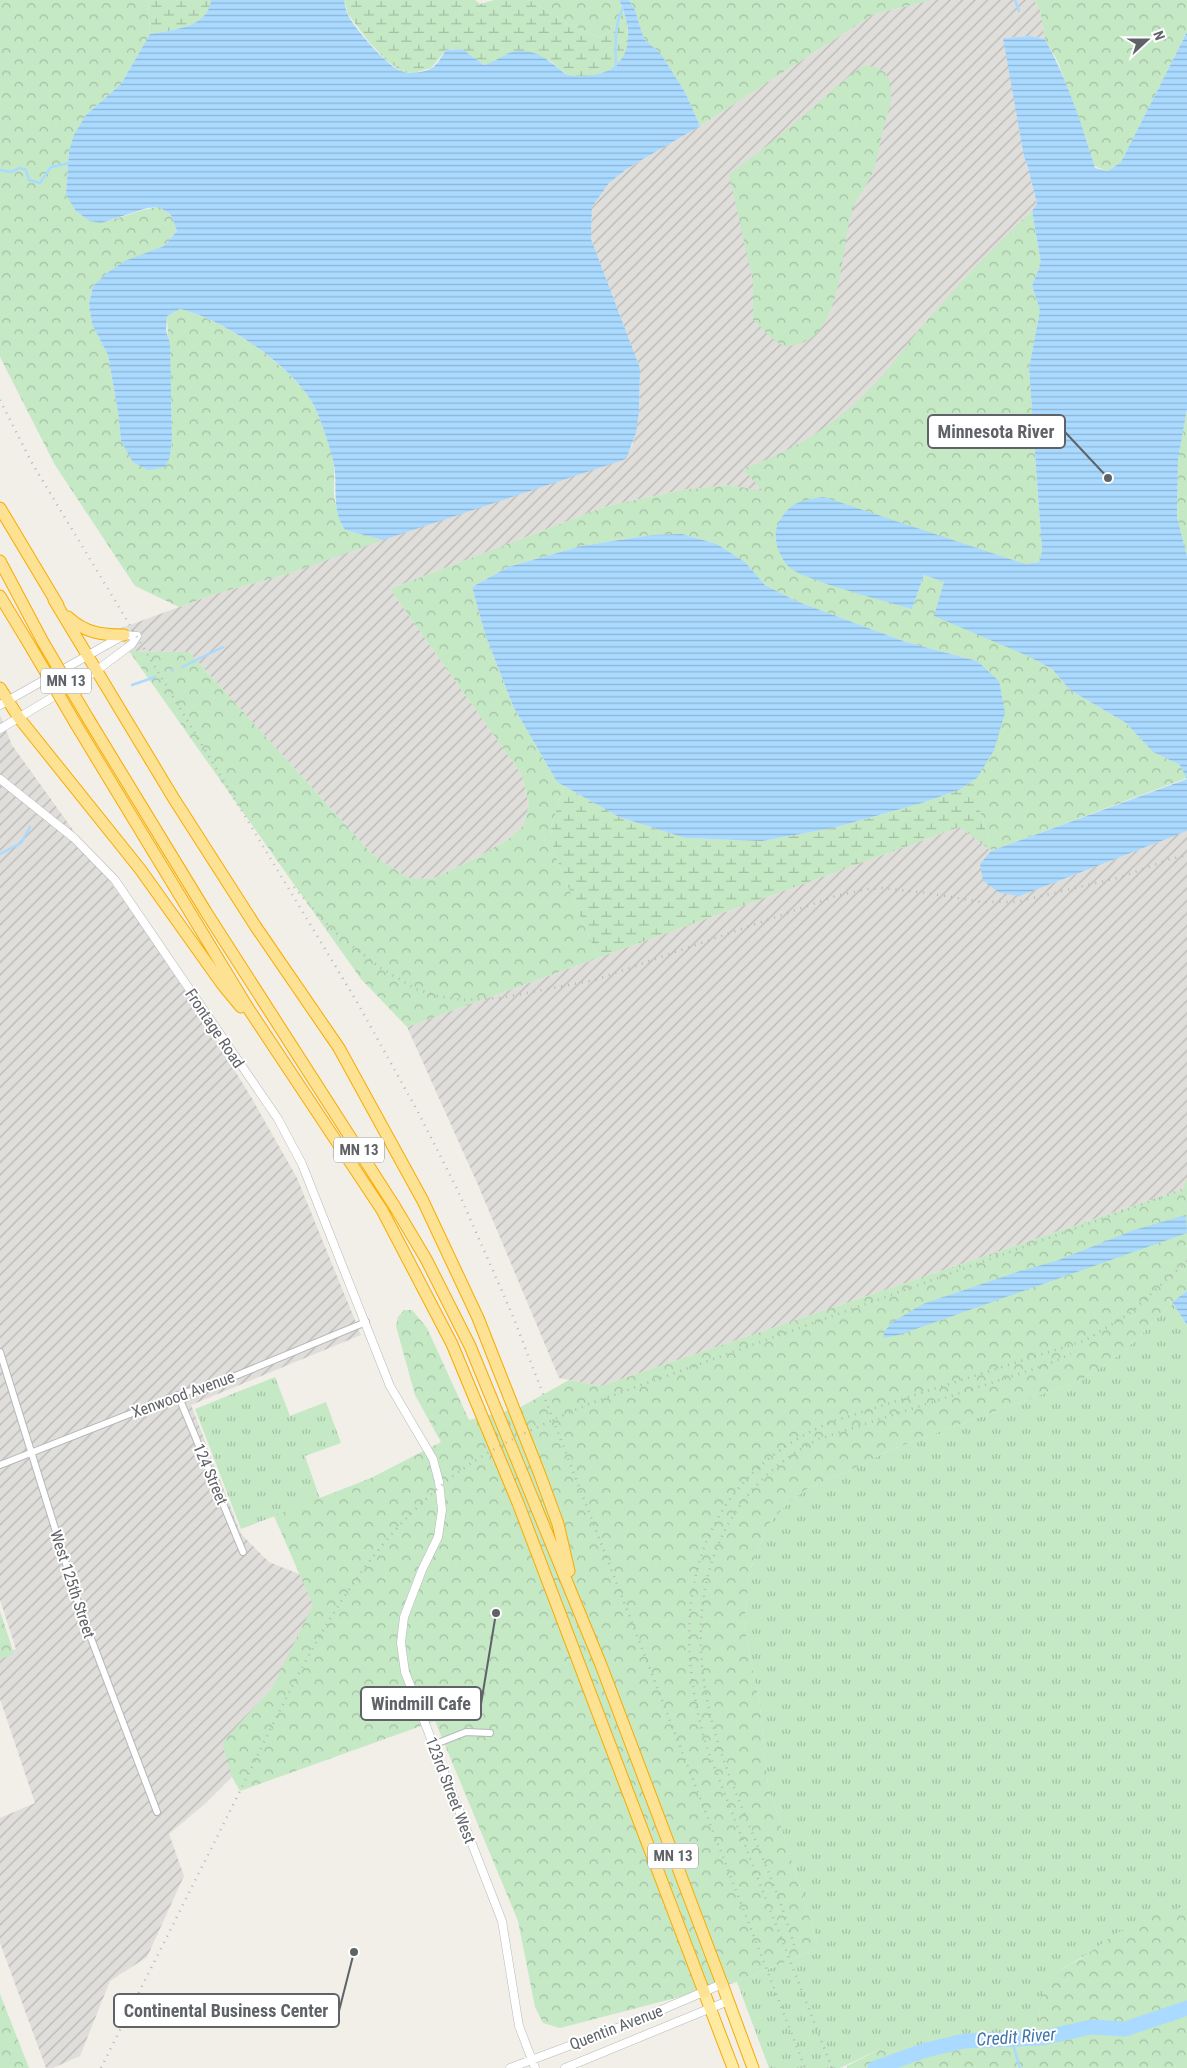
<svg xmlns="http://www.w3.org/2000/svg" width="1187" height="2068" viewBox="0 0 1187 2068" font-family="'Roboto Condensed',sans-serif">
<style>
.industrial{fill:url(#industrial-furrows)}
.grass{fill:url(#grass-tufts)}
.forest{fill:url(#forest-crowns)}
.wetland{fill:url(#wetland-marsh)}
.water{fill:url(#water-rules)}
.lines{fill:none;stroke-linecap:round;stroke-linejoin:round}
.stream{stroke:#aadaff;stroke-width:2.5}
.river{stroke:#aadaff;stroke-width:15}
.minor-casing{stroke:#b5b8bc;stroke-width:8}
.tertiary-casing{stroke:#b5b8bc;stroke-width:9}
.trunk-casing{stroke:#f9ab00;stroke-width:13}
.motorway-casing{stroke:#f9ab00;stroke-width:13}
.minor{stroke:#fff;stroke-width:6}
.tertiary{stroke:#fff;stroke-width:8}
.trunk{stroke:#feeaa1;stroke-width:11}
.motorway{stroke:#fde293;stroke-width:11}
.rail{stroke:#b6b7b8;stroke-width:2.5;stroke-dasharray:1 6;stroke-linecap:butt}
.motorway-bridge-casing{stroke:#f9ab00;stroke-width:13;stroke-linecap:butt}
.motorway-bridge{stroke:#fde293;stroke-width:11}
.labels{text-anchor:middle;stroke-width:4;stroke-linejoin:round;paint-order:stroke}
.shield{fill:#fff;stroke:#8f9295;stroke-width:1}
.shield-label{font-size:15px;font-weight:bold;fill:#5f6368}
.street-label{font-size:16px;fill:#5f6368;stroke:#fff}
.water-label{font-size:18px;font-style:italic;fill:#4174aa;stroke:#fff}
.leader{fill:none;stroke:#5f6368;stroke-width:2}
.callout-dot{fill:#5f6368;stroke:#fff;stroke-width:2}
.callout{fill:#fff;stroke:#5f6368;stroke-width:2}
.callout-label{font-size:18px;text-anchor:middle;font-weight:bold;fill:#5f6368}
</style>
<defs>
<pattern id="industrial-furrows" width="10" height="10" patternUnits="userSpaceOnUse" patternTransform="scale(1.25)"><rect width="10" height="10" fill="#e0deda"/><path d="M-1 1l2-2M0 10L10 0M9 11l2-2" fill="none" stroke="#b9b8b5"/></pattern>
<pattern id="grass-tufts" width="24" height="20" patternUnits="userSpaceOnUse" patternTransform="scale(1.25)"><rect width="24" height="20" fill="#c5e8c5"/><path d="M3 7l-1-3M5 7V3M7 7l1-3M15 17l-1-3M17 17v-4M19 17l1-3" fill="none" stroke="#a3c0a4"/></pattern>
<pattern id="forest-crowns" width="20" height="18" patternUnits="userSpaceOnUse" patternTransform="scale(1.25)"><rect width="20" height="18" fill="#c5e8c5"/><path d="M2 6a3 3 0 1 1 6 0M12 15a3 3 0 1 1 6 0" fill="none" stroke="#a3c0a4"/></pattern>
<pattern id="wetland-marsh" width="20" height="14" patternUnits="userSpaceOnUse" patternTransform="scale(1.25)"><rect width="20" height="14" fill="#c5e8c5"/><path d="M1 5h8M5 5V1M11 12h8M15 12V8" fill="none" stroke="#a3c0a4"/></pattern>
<pattern id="water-rules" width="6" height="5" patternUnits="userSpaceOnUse" patternTransform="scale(1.25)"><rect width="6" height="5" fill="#aadaff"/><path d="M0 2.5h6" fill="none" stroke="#8eb4d2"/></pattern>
</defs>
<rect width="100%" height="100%" fill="#f1efe8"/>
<path class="industrial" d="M 933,0 L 1034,0 L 1040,10 L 1045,39 L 1031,36 L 1004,38 L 1024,157 L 1027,164 L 1037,205 L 803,500 L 729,485 L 682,490 L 607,506 L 390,589 L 522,775 L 529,805 L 523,826 L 507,840 L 478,857 L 432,879 L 408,878 L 373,855 L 189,652 L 129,651 L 116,630 L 215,594 L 288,574 L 632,447 L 639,412 L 640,368 L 591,239 L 592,207 L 609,183 L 628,168 L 700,126 L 874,14 Z
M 0,715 L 12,745 L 139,922 L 195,1006 L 251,1097 L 297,1178 L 361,1335 L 191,1405 L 241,1534 L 269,1562 L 299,1574 L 315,1600 L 301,1652 L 273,1687 L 222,1743 L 234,1775 L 206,1803 L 169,1834 L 184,1876 L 147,1957 L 110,1981 L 80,2056 L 53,2068 L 46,2068 L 0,1943 L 0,1818 L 35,1803 L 0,1699 L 0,1656 L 16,1649 L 0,1600 Z
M 960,827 L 991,851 L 981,864 L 1020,896 L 1187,831 L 1187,1179 L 1183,1189 L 601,1386 L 559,1378 L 478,1185 L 407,1027 Z"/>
<path class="grass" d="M 1172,1302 L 1187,1325 L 1187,1906 L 1177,1909 L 1163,1909 L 1059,1971 L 1038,2006 L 1041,2025 L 1030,2046 L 1009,2051 L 987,2051 L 930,2041 L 910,2049 L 893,2052 L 880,2049 L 840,2068 L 769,2068 L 737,1982 L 819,1948 L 768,1785 L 760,1706 L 746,1637 L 745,1616 L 750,1571 L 767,1526 L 788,1503 L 808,1488 L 849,1471 L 890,1450 L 1081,1380 L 1119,1355 L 1143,1333 Z
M 275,1377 L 290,1416 L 326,1402 L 341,1443 L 305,1456 L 320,1499 L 241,1529 L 195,1409 Z"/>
<path class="forest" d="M 0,0 L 148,0 L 150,34 L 121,84 L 86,115 L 69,151 L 66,195 L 90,221 C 114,224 136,209 159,207 L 171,215 L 177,231 L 164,246 L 107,273 L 93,286 L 89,304 L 92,324 L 108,355 L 118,412 L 121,441 L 170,457 L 172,437 L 171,390 L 167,316 L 180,309 C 221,318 290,365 312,402 C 320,417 329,443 333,459 C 336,473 332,488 335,501 C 337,511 342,521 345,530 L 383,540 L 288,574 L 215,594 L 179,607 L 135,586 L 55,465 L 0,357 Z
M 529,0 L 619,0 L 626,17 L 600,38 L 570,25 Z
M 629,0 L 933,0 L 874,14 L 700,126 L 685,92 L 661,54 L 644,39 L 635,10 Z
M 1034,0 L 1187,0 L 1187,32 L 1121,162 L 1108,171 L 1094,166 L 1087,141 L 1058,62 L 1045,39 L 1040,10 Z
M 863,66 C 882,66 891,73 891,93 C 892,106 886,118 883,130 C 879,145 878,160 872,174 C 865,188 855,200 851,215 C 841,249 842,326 804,342 C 799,344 791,347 785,346 C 773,342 762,328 753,320 L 753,282 L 729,174 L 777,138 L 849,76 Z
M 1032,211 L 1041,263 L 1032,286 L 1040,310 L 1029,368 L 1042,551 L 1039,562 L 1025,564 L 789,567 L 810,577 L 912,609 L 924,575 L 944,582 L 1028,656 L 1052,669 L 1070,690 L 1126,723 L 1153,752 L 1180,765 L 1187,778 L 991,851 L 982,817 L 973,793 L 974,780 L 977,777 L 977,661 L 906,642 L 796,601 L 765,585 L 745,562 L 717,544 L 682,534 L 651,535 L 581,546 L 508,567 L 472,587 L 485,634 L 513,706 L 557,782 L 564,786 L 551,828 L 554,853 L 598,958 L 407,1027 L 361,979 L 129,651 L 189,652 L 373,855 L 408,878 L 432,879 L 478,857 L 507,840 L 523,826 L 529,805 L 522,775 L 390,589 L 607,506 L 682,490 L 729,485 L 763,491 L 743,469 C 800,448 840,422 881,377 C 898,358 912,337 929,318 C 962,280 996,245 1032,211 Z
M 1187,409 L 1187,556 L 1177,517 L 1178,460 Z
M 1187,1179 L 1187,1291 L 1172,1302 L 1143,1333 L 1119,1355 L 1081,1380 L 890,1450 L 849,1471 L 808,1488 L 788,1503 L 767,1526 L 750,1571 L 745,1616 L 746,1637 L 760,1706 L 768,1785 L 819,1948 L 737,1982 L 560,2028 L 543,2023 L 535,2007 L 518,1921 L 435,1721 L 240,1791 L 232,1777 L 222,1743 L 272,1688 L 313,1605 L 274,1516 L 371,1478 L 441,1442 L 415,1395 L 396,1326 L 398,1317 L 404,1310 L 412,1310 L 427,1328 L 469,1420 L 519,1408 L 569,1380 L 601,1386 L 1183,1189 Z
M 0,1611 L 14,1654 L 0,1659 Z
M 1187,1906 L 1187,2068 L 847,2068 L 847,2066 L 880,2049 L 893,2052 L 910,2049 L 930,2041 L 987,2051 L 1009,2051 L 1030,2046 L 1041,2025 L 1038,2006 L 1045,1985 L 1059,1971 L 1082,1958 L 1115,1934 L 1163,1909 L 1177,1909 Z
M 0,1994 L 29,2068 L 0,2068 Z"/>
<path class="wetland" d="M 148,0 L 211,0 C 208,28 172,30 150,34 Z
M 344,0 L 475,0 L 480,4 L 494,0 L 529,0 L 570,25 L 600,38 L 626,17 C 627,29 631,44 625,55 C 616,73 585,81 567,74 C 560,71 555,63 548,60 C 538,55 518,55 506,54 L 494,63 L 484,65 L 461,49 L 446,50 L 431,68 L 414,73 L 402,72 L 386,60 L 369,42 L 348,14 Z
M 974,780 L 974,793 L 982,817 L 991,851 L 960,827 L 598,958 L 554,853 L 551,828 L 564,786 L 619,817 L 685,838 L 762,841 L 833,828 L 922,803 L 959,790 Z"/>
<path class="water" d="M 211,0 L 344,0 C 345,5 346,11 348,15 C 355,29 387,66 401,71 C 409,75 425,72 432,68 C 438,64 442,56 446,50 L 462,49 L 484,65 C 497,62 506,51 519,51 C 534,50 546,58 557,67 C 560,69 563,73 566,74 C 574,77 585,76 593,75 C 634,69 634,30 619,0 L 629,0 L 635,10 L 644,39 L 661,54 L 685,92 L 700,126 L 628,168 L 609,183 L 592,207 L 591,239 L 640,368 L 639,412 L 636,433 L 626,459 L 383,540 L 345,530 C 330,508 339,484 333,460 C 329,444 320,416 312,402 C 290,364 221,318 180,309 L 167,316 L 166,330 L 170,344 L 172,437 L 170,457 L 165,467 L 148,470 L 133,462 L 121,441 L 118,412 L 108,355 L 92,324 L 89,304 L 93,286 L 107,273 L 125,261 L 164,246 L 177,231 L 171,215 L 159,207 L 147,208 L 101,223 L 90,221 L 76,211 L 66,195 L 69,151 L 74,135 L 86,115 L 121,84 L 150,34 C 172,30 208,28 211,0 Z
M 1187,32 L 1187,409 L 1178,460 L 1177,517 L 1187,556 L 1187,831 L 1020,896 L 1000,893 L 983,881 L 980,864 L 991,851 L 1187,779 L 1180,765 L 1153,752 L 1126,723 L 1070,690 L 1052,669 L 1028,656 L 934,616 L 944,582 L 924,575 L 912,609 C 889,602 802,580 789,567 C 779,557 772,537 778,524 C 789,502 801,500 824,497 L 1025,564 L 1039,562 L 1042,551 L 1029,368 L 1040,310 L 1032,286 L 1041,263 L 1032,211 L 1037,204 L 1027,164 L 1024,157 L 1003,38 L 1031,36 L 1045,39 C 1067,80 1082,124 1095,168 L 1108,171 L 1121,162 Z
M 682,534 L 717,544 L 745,562 L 765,585 L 796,601 L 906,642 L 977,661 L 999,681 L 1005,713 L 994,750 L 977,778 L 959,790 L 922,803 L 833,828 L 762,841 L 685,838 L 619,817 L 557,782 L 513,706 L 485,634 L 472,587 L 508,567 L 581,546 L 651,535 Z
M 1186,1215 L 1187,1233 L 899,1335 L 883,1338 L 885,1331 L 891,1323 L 923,1304 L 1020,1271 L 1056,1261 L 1134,1230 Z
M 1187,1291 L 1187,1325 L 1172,1302 Z"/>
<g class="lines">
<path class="stream" d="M 1015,0 L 1019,11
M 616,70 C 616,49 613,25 624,6
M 0,170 L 11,172 L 20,168 L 26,170 L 29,180 L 40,183 L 51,167 L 70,163
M 182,667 L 223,647
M 172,670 L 173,670
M 132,685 L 155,677
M 0,854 L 21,843 L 30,827
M 1012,2041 L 1020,2068"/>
<path class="river" d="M 875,2068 L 926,2050 L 964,2041 L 1042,2038 L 1091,2027 L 1125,2029 L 1187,2008"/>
<defs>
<path id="minor" d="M 0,1352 L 81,1612 L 157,1812
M 178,1395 L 243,1552
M 0,1465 L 178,1395 L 228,1379 L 366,1322
M 433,1745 L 466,1732 L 490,1733"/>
<path id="tertiary" d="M 0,705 L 124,635 L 137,636 L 132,644 L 96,671 L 0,729
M 0,779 L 74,838 L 115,880 L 278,1119 L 302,1164 L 390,1386 L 433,1459 L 439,1482 L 442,1510 L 438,1537 L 422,1570 L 404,1617 L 401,1643 L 405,1672 L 502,1921 L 519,2026 L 535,2068
M 510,2068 L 633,2022 L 722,1984
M 565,2068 L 728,2001"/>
<path id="trunk" d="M 722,1984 L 753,2068
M 704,1992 L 733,2068"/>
<path id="motorway" d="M 0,508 L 58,605
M 0,561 L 43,642
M 0,596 L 32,649
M 54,600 L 174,799 L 256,927 L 339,1048 L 423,1201 L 478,1318 L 540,1475 L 558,1524 L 569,1571
M 68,617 C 85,633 102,635 124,635
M 0,688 L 19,718 L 140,869 L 222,984 L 241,1007
M 89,720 L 206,912 L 395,1207 L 426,1259 L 470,1346 L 601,1665 L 722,1984
M 77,726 L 248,1008 L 382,1210 L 452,1344 L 518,1503 L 704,1992"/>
</defs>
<use href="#minor" class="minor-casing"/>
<use href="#tertiary" class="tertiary-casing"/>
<use href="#trunk" class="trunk-casing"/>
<use href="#motorway" class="motorway-casing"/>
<use href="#minor" class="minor"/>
<use href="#tertiary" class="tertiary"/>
<use href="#trunk" class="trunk"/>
<use href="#motorway" class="motorway"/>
<path class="rail" d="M 0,400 L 32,463 L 357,1002 L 418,1112 L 458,1191 L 512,1314 L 805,2068
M 294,887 L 331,929 L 379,967 L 416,989 L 437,996 L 462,1000 L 500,998 L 595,980 L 836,896 L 866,889 L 882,888 L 927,893 L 981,902 L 1016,902 L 1121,877 L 1167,860 L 1187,855
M 794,1945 C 773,1870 733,1800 713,1725 C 682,1610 707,1496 819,1439 L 1046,1365 L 1071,1354
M 101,2068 C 147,1976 194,1883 240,1791 C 293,1684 343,1571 435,1491 C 478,1452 533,1429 586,1405 L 1187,1188
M 832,2068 L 708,1751 C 666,1614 689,1483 831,1422 L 1086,1340 L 1129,1314 L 1187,1261"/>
<defs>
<path id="motorway-bridge" d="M 43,642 L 89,720
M 32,649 L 77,726"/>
</defs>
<use href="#motorway-bridge" class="motorway-bridge-casing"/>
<use href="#motorway-bridge" class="motorway-bridge"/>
</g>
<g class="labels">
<g class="shield">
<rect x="41" y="668.5" width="50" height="25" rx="4"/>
<rect x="334" y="1137.5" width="50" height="25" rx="4"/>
<rect x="648" y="1843.5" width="50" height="25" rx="4"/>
</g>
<g class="shield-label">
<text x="66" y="686">MN 13</text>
<text x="359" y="1155">MN 13</text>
<text x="673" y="1861">MN 13</text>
</g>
<g class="street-label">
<text transform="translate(215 1028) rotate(56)" y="6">Frontage Road</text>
<text transform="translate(183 1394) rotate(-20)" y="6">Xenwood Avenue</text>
<text transform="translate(211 1474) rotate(67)" y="6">124 Street</text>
<text transform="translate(73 1584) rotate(72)" y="6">West 125th Street</text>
<text transform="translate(451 1790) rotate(69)" y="6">123rd Street West</text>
<text transform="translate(616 2027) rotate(-21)" y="6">Quentin Avenue</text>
</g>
<g class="water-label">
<text transform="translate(1016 2037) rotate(-4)" y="6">Credit River</text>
</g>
</g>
<path class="leader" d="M1108 478L1065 432M496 1613L481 1704M354 1952L339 2011"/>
<g class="callout-dot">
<circle cx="1108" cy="478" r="5"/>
<circle cx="496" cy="1613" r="5"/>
<circle cx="354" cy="1952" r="5"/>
</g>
<g class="callout">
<rect x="928" y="415" width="137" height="33" rx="5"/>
<rect x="361" y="1687" width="120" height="33" rx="5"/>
<rect x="114" y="1994" width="225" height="33" rx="5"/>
</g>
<g class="callout-label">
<text x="996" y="438">Minnesota River</text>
<text x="421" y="1710">Windmill Cafe</text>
<text x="226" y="2017">Continental Business Center</text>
</g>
<g transform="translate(1147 40) rotate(69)" stroke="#ffffff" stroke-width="4" paint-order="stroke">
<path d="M0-4L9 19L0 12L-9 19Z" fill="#5f6368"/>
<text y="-8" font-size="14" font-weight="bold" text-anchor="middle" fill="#5f6368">N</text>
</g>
</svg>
